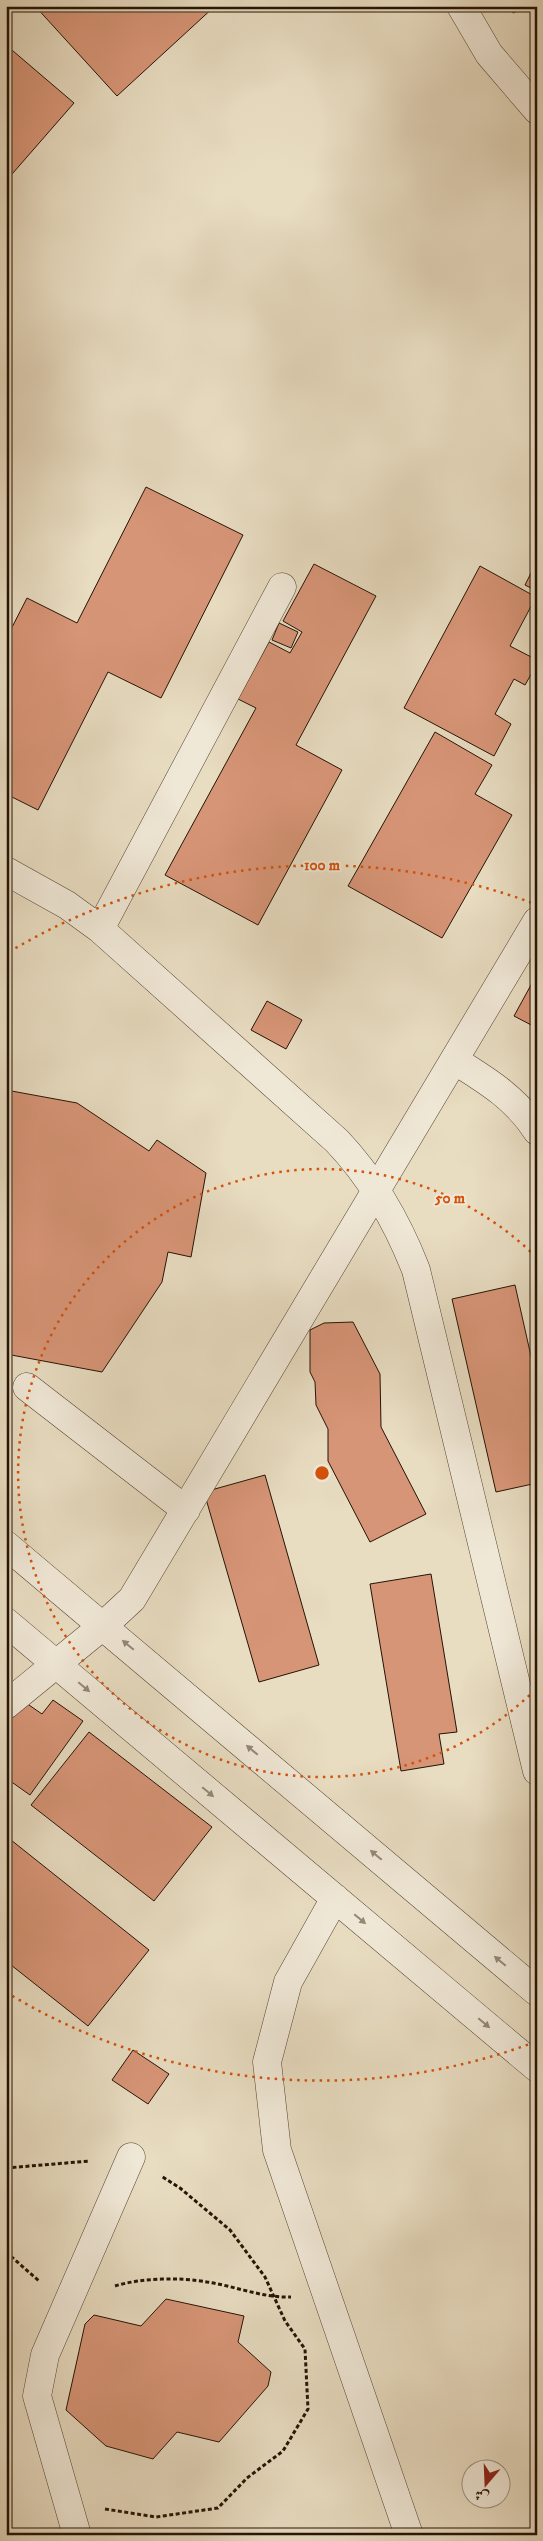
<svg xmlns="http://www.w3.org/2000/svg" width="543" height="2541" viewBox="0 0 543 2541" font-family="'IM FELL DW Pica',Amiri,serif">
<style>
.building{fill:#d79577;stroke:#241305}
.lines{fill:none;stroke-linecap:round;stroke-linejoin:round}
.minor-casing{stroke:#554534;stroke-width:29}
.path{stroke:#241305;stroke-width:3;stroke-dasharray:4 2.5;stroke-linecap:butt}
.minor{stroke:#f0e8d7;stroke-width:28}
.oneway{fill:#948878}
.ring{fill:none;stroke:#d4520b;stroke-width:2.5;stroke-dasharray:2.5 5}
.centre{fill:#d4520b;stroke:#f0e8d7;stroke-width:2.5}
.ring-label{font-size:15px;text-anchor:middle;font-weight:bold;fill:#d4520b;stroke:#f0e8d7;stroke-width:4;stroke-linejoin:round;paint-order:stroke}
</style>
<rect width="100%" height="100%" fill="#e8dcc1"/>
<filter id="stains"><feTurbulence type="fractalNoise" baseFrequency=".004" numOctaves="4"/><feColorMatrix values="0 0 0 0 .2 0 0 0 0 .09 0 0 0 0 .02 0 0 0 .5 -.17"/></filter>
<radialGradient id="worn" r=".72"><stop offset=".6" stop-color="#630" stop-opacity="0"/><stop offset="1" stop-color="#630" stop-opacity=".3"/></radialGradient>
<path class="building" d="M 35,6 L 215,6 L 117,96 Z
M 511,6 L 530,6 L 513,13 Z
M 6,45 L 74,103 L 6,181 Z
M 146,487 L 243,535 L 161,698 L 108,672 L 38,810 L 6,794 L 6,639 L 27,598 L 77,623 Z
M 537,561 L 537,591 L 525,585 Z
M 314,564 L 376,596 L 296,745 L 342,770 L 258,925 L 165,875 L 256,708 L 238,699 L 269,642 L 290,653 L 302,632 L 283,621 Z
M 480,566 L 536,597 L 510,646 L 537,660 L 537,664 L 525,685 L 514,679 L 495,714 L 511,724 L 494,756 L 404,708 Z
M 279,623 L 298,632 L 291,648 L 272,640 Z
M 435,732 L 492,765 L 475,794 L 512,815 L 442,938 L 348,886 Z
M 537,974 L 537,1028 L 514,1016 Z
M 267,1001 L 302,1020 L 286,1049 L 251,1030 Z
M 6,1090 L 77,1103 L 149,1151 L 157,1140 L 206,1173 L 191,1257 L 168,1252 L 162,1282 L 102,1372 L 6,1354 Z
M 515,1285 L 537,1383 L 537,1483 L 496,1492 L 452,1299 Z
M 353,1322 L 380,1374 L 381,1427 L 426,1514 L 370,1542 L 328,1461 L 328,1429 L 316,1405 L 315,1382 L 310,1372 L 310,1330 L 324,1323 Z
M 265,1475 L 319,1665 L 259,1682 L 204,1492 Z
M 431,1574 L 457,1732 L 439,1734 L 444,1764 L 401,1771 L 370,1584 Z
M 16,1696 L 42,1714 L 53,1700 L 83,1721 L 30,1795 L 6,1778 L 6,1709 Z
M 89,1732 L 212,1827 L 154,1901 L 31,1805 Z
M 6,1836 L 149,1950 L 88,2026 L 6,1961 Z
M 133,2050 L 169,2074 L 148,2104 L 112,2080 Z
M 166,2299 L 244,2316 L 238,2342 L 271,2372 L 268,2386 L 219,2442 L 177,2432 L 153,2459 L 106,2446 L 66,2410 L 85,2324 L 94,2315 L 141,2326 Z"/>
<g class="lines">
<defs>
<path id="minor" d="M 461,6 L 489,54 L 537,110
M 6,871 L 67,905 L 100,929 L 337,1141 C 373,1179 397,1221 416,1270 L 537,1771
M 100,929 L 282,587
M 454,1060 C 486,1080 516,1098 537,1131
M 27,1387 L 186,1510
M 6,1545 L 537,1992
M 6,1622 L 537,2068
M 6,1705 L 104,1625 L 132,1599 L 537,921
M 335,1898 L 288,1982 L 267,2062 L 277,2150 L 409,2535
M 77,2535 L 37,2396 L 45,2355 L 131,2157"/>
</defs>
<use href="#minor" class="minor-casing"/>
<path class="path" d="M 6,2168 L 90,2161
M 6,2252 L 39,2281
M 115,2286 C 141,2278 180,2277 207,2282 C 235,2286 262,2298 291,2297
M 105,2509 L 156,2517 L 218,2508 L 247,2478 L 283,2451 L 308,2409 L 305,2349 L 285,2321 L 265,2277 L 230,2230 L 180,2188 L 161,2176"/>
<use href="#minor" class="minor"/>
</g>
<defs><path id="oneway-solid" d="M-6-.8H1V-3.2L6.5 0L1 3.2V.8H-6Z" transform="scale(1.25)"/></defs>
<g class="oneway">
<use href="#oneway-solid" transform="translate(128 1645) rotate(-140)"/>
<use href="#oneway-solid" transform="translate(84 1687) rotate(40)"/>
<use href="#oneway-solid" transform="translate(252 1750) rotate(-140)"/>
<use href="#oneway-solid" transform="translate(208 1792) rotate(40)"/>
<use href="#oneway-solid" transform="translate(376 1855) rotate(-140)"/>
<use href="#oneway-solid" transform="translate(360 1919) rotate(40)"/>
<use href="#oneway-solid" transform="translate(500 1961) rotate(-140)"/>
<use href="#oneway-solid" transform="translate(484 2023) rotate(40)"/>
</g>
<g class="ring">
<path d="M535 1690A304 304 0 1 1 535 1256"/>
<path d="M535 2042A608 608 0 0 1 9 1994M9 952A608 608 0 0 1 535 904"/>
</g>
<circle cx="322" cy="1473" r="8" class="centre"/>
<g class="ring-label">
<text x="322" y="870">100 m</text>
<text x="450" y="1203">50 m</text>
</g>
<rect width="543" height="2541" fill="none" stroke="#e8dcc1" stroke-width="25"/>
<rect x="8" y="8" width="528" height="2526" fill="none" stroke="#241305" stroke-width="2.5"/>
<rect x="12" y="12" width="518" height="2516" fill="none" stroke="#241305"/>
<g transform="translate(486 2484) rotate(199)"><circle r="24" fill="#f0e8d7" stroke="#9e9383"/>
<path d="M0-4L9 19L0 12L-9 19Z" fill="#8f2418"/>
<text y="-8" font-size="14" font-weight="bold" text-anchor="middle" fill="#241305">ش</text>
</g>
<rect width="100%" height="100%" filter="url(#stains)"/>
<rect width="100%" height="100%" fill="url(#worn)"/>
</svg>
